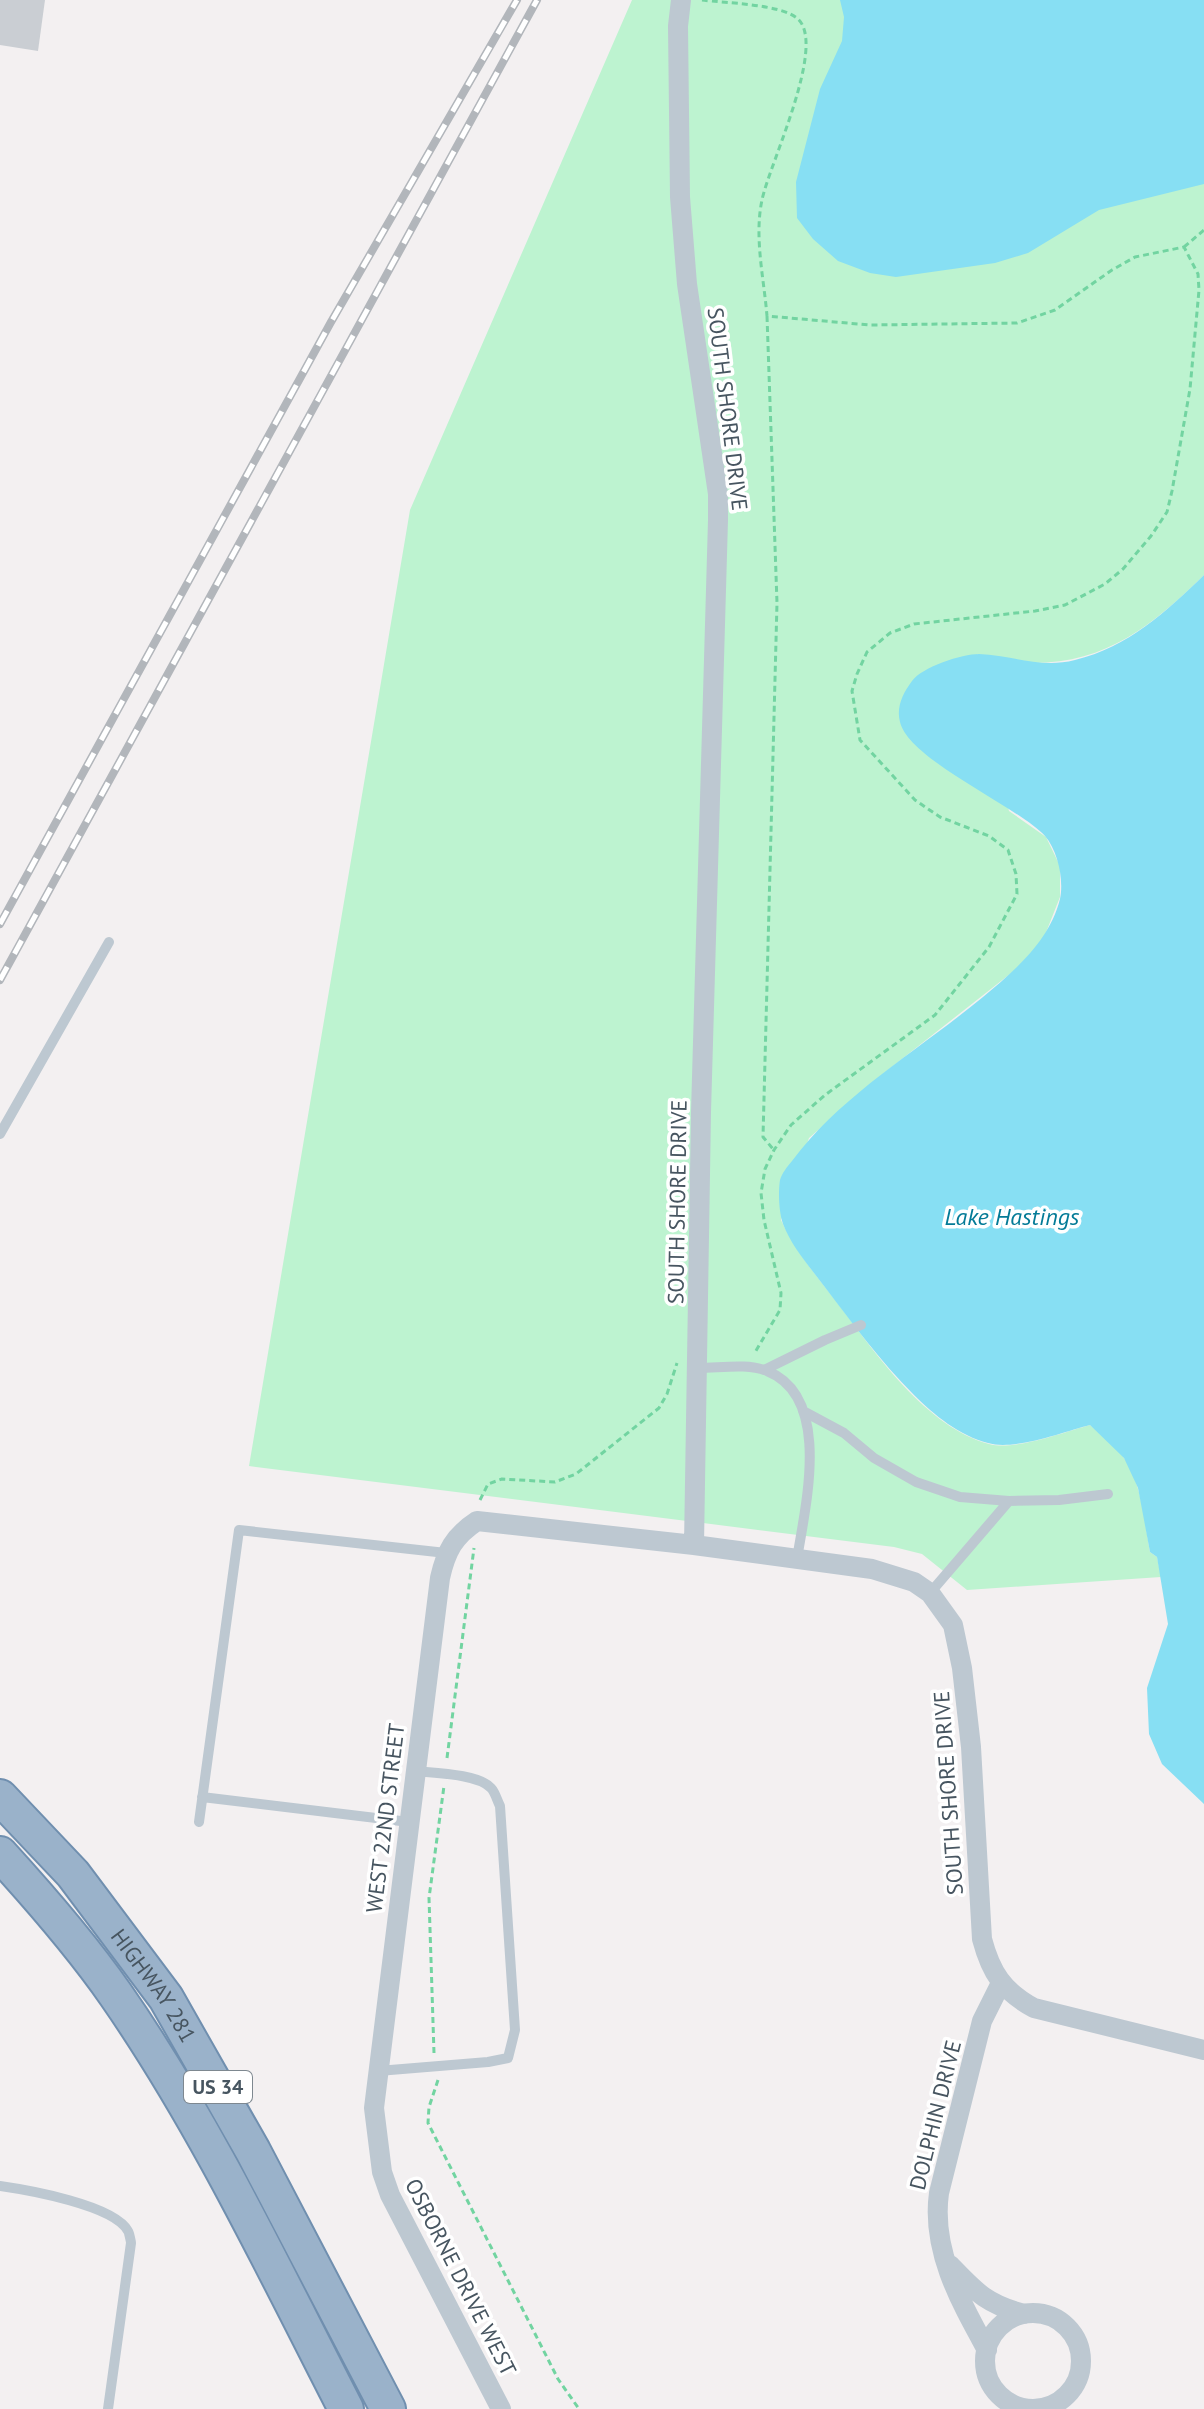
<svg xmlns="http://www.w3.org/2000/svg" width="1204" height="2409" viewBox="0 0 1204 2409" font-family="'PT Sans',sans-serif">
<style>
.green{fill:#bdf3d0}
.water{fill:#87dff3}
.building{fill:#caced3}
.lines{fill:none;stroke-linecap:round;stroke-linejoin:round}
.trunk-casing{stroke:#708faf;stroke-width:38}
.path{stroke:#72d4a1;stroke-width:3;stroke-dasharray:6 4;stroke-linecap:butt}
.service{stroke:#bdc8d1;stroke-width:10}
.minor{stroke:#bdc8d1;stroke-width:20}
.trunk{stroke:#9ab2ca;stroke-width:34}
.rail-casing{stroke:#b2b6bb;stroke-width:8}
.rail{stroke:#fff;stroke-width:5;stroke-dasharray:15;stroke-linecap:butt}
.labels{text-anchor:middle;stroke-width:7;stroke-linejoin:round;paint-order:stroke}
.shield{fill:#fff;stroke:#7e8890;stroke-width:2}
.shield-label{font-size:20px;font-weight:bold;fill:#475560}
.street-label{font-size:22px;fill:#475560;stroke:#fff}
.water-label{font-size:24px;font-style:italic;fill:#047b97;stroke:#fff}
</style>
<rect width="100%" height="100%" fill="#f3f0f1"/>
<path class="green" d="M 632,0 L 1204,0 L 1204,575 C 1153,625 1107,663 1033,663 C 1015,663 995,657 977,654 L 1009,811 L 1046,837 L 1060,866 L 1060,897 L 1043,940 L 1015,970 L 879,1077 L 809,1138 L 781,1220 C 796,1252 818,1278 839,1305 C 876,1354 926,1427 989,1444 C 1015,1451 1064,1432 1090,1425 C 1101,1434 1114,1443 1122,1455 C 1142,1482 1144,1520 1150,1552 L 1157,1557 L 1161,1577 L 967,1590 L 922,1554 L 894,1547 L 249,1466 L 410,510 Z"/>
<path class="water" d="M 840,0 L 1204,0 L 1204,184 L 1099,210 L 1028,253 L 995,263 L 896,277 L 870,273 L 838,261 L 813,239 L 797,218 L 796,182 L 820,89 L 842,41 L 844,17 Z
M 1204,575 L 1204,1804 L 1162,1764 L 1149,1734 L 1147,1688 L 1168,1624 L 1157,1557 L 1150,1552 L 1138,1488 L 1124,1458 L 1090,1425 C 1063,1432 1014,1451 988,1443 C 960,1436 934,1415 914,1395 C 880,1361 853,1324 824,1286 C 809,1266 792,1247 783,1224 C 779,1212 778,1193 780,1180 C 782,1173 787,1167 792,1161 C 842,1094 919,1050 983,997 C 1015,970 1049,942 1060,899 C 1064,880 1058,851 1045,836 C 1017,806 909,760 900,722 C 896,707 903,693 912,681 C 922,667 962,654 979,654 C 1012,655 1040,669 1075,660 C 1128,647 1166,612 1204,575 Z"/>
<path class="building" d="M 0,0 L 45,0 L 38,51 L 0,45 Z"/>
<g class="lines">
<defs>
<g id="trunk">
<path id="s1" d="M 0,1797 L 73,1874 L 166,1998 L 253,2151 L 388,2409"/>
<path d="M 0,1854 C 41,1899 82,1946 116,1995 C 205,2123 275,2271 346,2409"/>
</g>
</defs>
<use href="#trunk" class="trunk-casing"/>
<path class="path" d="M 702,0 C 725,3 782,4 798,19 C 827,46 769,165 762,200 C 754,237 764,279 767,316 L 870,325 L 1017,323 L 1055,310 L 1112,270 L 1135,257 L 1184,247 L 1198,274 L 1199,290 L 1190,389 L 1172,491 L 1167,512 L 1151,536 L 1123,569 L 1105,584 L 1065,605 L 1035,611 L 914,624 L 890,633 L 867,652 L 857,674 L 852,691 L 860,740 L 915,800 L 940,817 L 989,836 L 1008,850 L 1016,874 L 1017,894 L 989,947 L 935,1015 L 825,1095 L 791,1125 L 774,1150 L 765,1169 L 761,1193 L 764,1220 L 781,1293 L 780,1310 L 754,1354
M 1184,247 L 1204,230
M 767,316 L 777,603 L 763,1137 L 773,1149
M 480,1500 L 488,1484 L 502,1479 L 555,1482 L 576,1474 L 659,1408 L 667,1394 L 677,1363
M 447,1758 L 474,1548
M 434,2053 L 429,1898 L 444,1786
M 438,2080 L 429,2107 L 428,2123 L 558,2379 L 579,2409"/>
<path class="service" d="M 0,1134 L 109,942
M 699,1368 C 720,1368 748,1363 767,1371 C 833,1397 805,1507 797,1559
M 764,1370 L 825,1340 L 861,1325
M 803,1411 L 844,1433 L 874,1458 L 916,1482 L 960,1497 L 1009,1501
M 930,1593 L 1009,1501 L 1059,1500 L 1108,1494
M 202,1797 L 409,1822
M 199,1822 L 239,1530 L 446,1553
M 378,2071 L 488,2062 L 508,2058 L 515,2030 L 500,1806 C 497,1800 495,1792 491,1788 C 479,1774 434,1773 415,1771
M 0,2186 C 28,2190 114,2205 128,2231 C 129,2232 131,2242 131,2243 L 108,2409"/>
<path class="minor" d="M 681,0 L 678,26 L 680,197 L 687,284 L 718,494 L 718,520 L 701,1112 L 694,1545
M 950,2265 C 976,2292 986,2304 1024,2314
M985 2361a48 48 0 1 1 96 0a48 48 0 1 1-96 0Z
M 987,2350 C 960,2301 931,2250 939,2193 L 982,2021 L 1001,1983
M 501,2409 L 390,2195 L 382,2172 L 374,2108 L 440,1578 C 446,1551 454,1536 477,1521 L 694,1545 L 872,1569 L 914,1582 L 930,1593 L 953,1625 L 962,1668 L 971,1747 L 982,1939 C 991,1973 1003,1991 1034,2008 L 1204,2050"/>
<use href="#trunk" class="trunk"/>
<defs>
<path id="rail" d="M 0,924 L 331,322 L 517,0
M 0,980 L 537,0"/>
</defs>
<use href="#rail" class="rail-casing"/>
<use href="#rail" class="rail"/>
</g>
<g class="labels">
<rect class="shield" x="184" y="2071" width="68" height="32" rx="6"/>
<g class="shield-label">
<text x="218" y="2094">US 34</text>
</g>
<g class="street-label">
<text transform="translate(728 409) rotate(83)" y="8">SOUTH SHORE DRIVE</text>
<text transform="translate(677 1202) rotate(-89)" y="8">SOUTH SHORE DRIVE</text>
<text transform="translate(948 1793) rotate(-94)" y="8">SOUTH SHORE DRIVE</text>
<text transform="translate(385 1818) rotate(-83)" y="8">WEST 22ND STREET</text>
<text dy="8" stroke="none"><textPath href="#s1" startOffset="244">HIGHWAY 281</textPath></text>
<text transform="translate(935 2115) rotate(-76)" y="8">DOLPHIN DRIVE</text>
<text transform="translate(461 2277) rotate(63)" y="8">OSBORNE DRIVE WEST</text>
</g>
<g class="water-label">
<text x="1012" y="1225">Lake Hastings</text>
</g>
</g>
</svg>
